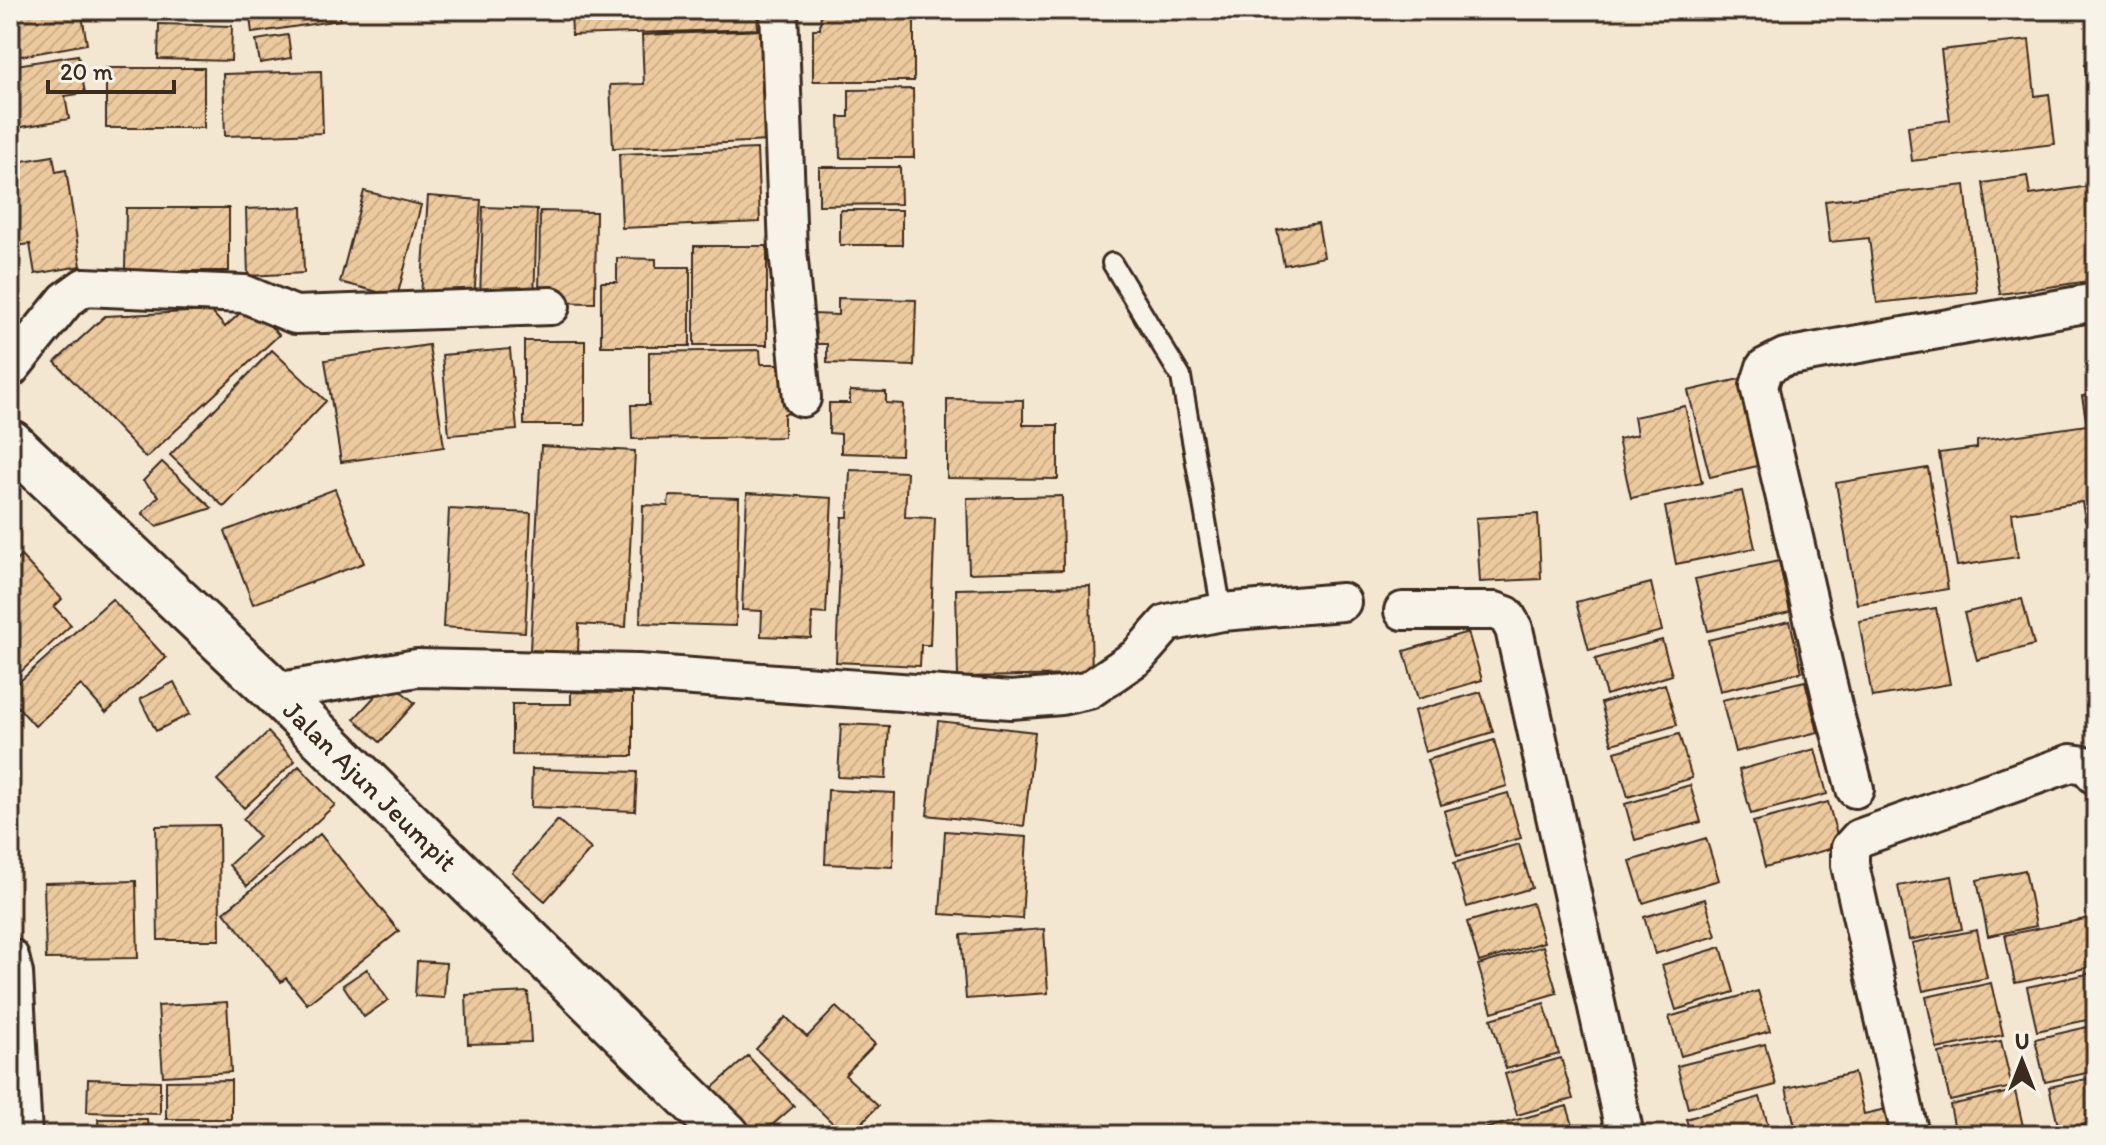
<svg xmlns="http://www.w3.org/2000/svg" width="2106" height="1145" viewBox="0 0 2106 1145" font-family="Itim,sans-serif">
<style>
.building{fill:url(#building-hatch);stroke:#3b2a1e;stroke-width:2}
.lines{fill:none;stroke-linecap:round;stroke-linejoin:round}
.service-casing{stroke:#3b2a1e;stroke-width:24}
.minor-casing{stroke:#3b2a1e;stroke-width:42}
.tertiary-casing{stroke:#3b2a1e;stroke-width:50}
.service{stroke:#f7f3e8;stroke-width:18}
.minor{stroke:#f7f3e8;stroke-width:36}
.tertiary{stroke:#f7f3e8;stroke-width:44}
.labels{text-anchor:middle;stroke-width:6;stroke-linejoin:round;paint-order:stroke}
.street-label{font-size:28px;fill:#3b2a1e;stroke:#f7f3e8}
</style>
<defs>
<pattern id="building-hatch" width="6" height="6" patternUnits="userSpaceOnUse" patternTransform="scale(2)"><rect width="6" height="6" fill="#edca9e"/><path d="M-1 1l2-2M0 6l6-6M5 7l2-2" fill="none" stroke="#ccae88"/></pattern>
</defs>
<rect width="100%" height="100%" fill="#f4e7d2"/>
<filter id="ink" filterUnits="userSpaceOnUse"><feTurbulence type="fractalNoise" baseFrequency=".0125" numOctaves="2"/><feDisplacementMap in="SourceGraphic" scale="16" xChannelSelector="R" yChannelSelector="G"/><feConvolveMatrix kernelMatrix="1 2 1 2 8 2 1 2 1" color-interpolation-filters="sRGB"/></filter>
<g filter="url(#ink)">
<path class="building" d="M 10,10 L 81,10 L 87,44 L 10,58 Z
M 249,10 L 338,10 L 340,20 L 252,33 Z
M 571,10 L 757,10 L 758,29 L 572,35 Z
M 821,10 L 914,10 L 914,81 L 813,81 L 813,29 L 820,29 Z
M 159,24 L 232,26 L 231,61 L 158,59 Z
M 765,30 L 770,141 L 613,148 L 610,85 L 644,84 L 642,35 Z
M 288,35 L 291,58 L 260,63 L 256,40 Z
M 2029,40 L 2035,96 L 2049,94 L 2055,144 L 1912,161 L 1908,126 L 1950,120 L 1941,50 Z
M 78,55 L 85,93 L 65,96 L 69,119 L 16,128 L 14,114 L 10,114 L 10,66 Z
M 2096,63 L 2096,142 L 2094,142 L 2085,65 Z
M 106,68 L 204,68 L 204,128 L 106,128 Z
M 321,71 L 323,133 L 225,136 L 223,74 Z
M 913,89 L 914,158 L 840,158 L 839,117 L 849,117 L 849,90 Z
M 757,149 L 760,222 L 622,228 L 619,154 Z
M 53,156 L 56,172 L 66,170 L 81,266 L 35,274 L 30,244 L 10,247 L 10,163 Z
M 819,167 L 900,167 L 901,204 L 819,205 Z
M 2027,176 L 2030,195 L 2096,185 L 2096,280 L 2000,294 L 1983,183 Z
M 1965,185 L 1977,292 L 1877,303 L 1869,238 L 1830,242 L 1825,201 Z
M 364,191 L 421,205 L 397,297 L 340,282 Z
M 428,196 L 481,200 L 474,300 L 421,296 Z
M 302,207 L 304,273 L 248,276 L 246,209 Z
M 483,207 L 537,209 L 534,301 L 480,299 Z
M 126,208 L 229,208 L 229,271 L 125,271 Z
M 840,210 L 902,210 L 902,245 L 840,245 Z
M 540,211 L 596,212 L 595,303 L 539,302 Z
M 1318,223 L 1324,257 L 1284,265 L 1277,230 Z
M 694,246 L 767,246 L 767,345 L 694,345 Z
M 617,258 L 656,259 L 656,267 L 690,267 L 690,346 L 601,346 L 601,282 L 617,282 Z
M 838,298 L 916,300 L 914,366 L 827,363 L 827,344 L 812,344 L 813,314 L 838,315 Z
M 250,304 L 279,335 L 146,458 L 55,362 L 105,316 L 211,311 L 225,327 Z
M 524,341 L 585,341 L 585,425 L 524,425 Z
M 429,345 L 444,447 L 341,462 L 325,360 Z
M 510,349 L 517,430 L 449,435 L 442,355 Z
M 272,350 L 326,401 L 224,507 L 170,455 Z
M 760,350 L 761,364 L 783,364 L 793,413 L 784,414 L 784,437 L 632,439 L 631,405 L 649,405 L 649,352 Z
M 1748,377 L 1770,463 L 1710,477 L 1688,391 Z
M 850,391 L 886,392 L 886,403 L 903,404 L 901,455 L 841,453 L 841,434 L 829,433 L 829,403 L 850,403 Z
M 2096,394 L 2096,520 L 2085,521 L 2082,502 L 2012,513 L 2018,557 L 1957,566 L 1939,453 L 1977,448 L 1977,441 L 2087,425 L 2082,396 Z
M 947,399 L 1023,400 L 1023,425 L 1058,425 L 1058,479 L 947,478 Z
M 1685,406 L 1702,483 L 1631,498 L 1618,439 L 1637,435 L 1634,417 Z
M 541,446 L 635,451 L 626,627 L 579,624 L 578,653 L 530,650 Z
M 162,462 L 212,508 L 156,526 L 142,513 L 159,496 L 143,481 Z
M 1928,468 L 1948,589 L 1857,604 L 1836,483 Z
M 850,470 L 907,472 L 905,517 L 935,518 L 930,645 L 921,645 L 920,666 L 836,662 L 842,517 L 848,517 Z
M 335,489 L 364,563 L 253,604 L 225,531 Z
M 1742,491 L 1755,548 L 1676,564 L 1665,507 Z
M 747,493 L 832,498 L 826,614 L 812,613 L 811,638 L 761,636 L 762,611 L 742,610 Z
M 669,496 L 739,498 L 736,626 L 640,623 L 643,505 L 668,506 Z
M 1062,496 L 1063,570 L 969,573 L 967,498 Z
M 449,509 L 531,513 L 525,632 L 443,627 Z
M 1538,514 L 1541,579 L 1480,582 L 1476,518 Z
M 21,556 L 62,599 L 54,607 L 71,625 L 10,682 L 10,567 Z
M 1779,561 L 1790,612 L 1708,631 L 1695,579 Z
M 1651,583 L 1662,631 L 1589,650 L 1576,602 Z
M 1090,586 L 1092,675 L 958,677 L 956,589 Z
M 112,599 L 166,658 L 106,713 L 81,685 L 35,726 L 10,698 L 10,690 Z
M 2022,599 L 2034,645 L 1977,660 L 1964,613 Z
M 1936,608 L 1950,684 L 1872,697 L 1859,621 Z
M 1790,621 L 1802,672 L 1720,691 L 1708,640 Z
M 1468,632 L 1482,680 L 1418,699 L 1404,651 Z
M 1662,640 L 1672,675 L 1606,695 L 1595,659 Z
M 389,681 L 415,703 L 380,742 L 354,719 Z
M 1805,681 L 1818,732 L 1735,752 L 1722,700 Z
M 174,682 L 190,714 L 156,731 L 140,699 Z
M 1665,684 L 1677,725 L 1612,744 L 1601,703 Z
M 571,692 L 633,693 L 633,756 L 512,755 L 512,704 L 571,704 Z
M 1481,692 L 1493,732 L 1425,752 L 1414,711 Z
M 938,721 L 1035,732 L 1024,826 L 927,815 Z
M 841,724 L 889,726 L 886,779 L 838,777 Z
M 268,732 L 295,761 L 244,808 L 217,780 Z
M 1679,734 L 1692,778 L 1628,797 L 1615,752 Z
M 1494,740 L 1507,786 L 1441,805 L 1427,760 Z
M 1815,749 L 1827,794 L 1751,814 L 1739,770 Z
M 299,766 L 335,805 L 247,886 L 229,865 L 259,837 L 243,819 Z
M 532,769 L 637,772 L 635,811 L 531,807 Z
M 1690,785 L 1701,822 L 1635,840 L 1625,804 Z
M 828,790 L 895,793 L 893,867 L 825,864 Z
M 1508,793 L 1521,838 L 1457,856 L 1444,811 Z
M 1828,802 L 1840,846 L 1765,867 L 1753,822 Z
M 558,820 L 591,849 L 545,901 L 512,872 Z
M 219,825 L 220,940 L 158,940 L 156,826 Z
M 945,831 L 1027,837 L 1022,919 L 940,914 Z
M 320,834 L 399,931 L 307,1004 L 286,978 L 281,982 L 224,912 Z
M 1706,838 L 1719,880 L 1643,903 L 1630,861 Z
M 1519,844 L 1532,888 L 1467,907 L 1454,863 Z
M 2025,870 L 2036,926 L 1988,936 L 1977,880 Z
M 1952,876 L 1962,929 L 1909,940 L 1898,886 Z
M 136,881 L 138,958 L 46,959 L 44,883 Z
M 1705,899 L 1716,936 L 1655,954 L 1644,917 Z
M 1532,903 L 1544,942 L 1479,962 L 1467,922 Z
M 2090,918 L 2096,947 L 2096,966 L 2015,983 L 2005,935 Z
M 1044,929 L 1048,993 L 966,999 L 961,935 Z
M 1977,930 L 1987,978 L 1923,991 L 1912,943 Z
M 1543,946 L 1557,993 L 1492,1012 L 1478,965 Z
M 1721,947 L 1734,992 L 1676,1010 L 1662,965 Z
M 417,961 L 446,963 L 444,998 L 415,996 Z
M 367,969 L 388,1000 L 364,1017 L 343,985 Z
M 2096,972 L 2096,1018 L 2037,1031 L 2027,987 Z
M 1991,983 L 2003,1035 L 1937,1049 L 1926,997 Z
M 1758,991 L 1770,1031 L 1681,1056 L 1669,1017 Z
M 528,992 L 531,1042 L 468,1044 L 466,995 Z
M 227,1002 L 231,1072 L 163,1076 L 158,1006 Z
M 1544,1003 L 1559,1054 L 1506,1069 L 1491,1019 Z
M 836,1007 L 875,1044 L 845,1075 L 878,1106 L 850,1135 L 845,1135 L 756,1049 L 786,1017 L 807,1037 Z
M 2096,1025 L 2096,1071 L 2045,1082 L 2035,1039 Z
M 2001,1041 L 2012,1087 L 1950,1101 L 1939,1053 Z
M 1765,1044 L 1776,1085 L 1688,1108 L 1677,1066 Z
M 748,1056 L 794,1106 L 761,1135 L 755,1135 L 712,1088 Z
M 1561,1058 L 1573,1099 L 1517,1115 L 1505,1074 Z
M 1854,1073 L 1864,1114 L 1890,1108 L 1896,1135 L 1797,1135 L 1786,1088 Z
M 2096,1077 L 2096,1122 L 2059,1130 L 2049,1087 Z
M 88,1079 L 160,1081 L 160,1114 L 87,1112 Z
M 231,1080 L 231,1119 L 166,1119 L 166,1081 Z
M 2015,1091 L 2025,1135 L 1956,1135 L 1950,1105 Z
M 1760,1097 L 1771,1135 L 1691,1135 L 1686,1119 Z
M 1567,1106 L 1576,1135 L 1481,1135 L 1480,1130 Z
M 98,1119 L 147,1119 L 148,1132 L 156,1132 L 156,1135 L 88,1135 L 99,1133 Z
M 2096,1125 L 2096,1135 L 2071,1135 L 2070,1130 Z
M 221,1129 L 221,1135 L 165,1135 L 165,1130 Z"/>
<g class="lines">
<defs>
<path id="service" d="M 1112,263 L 1181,377 L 1222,612"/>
<path id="minor" d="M 779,10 L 788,250 L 802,398
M 10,369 L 66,300 L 84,287 L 245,294 L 295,315 L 551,306
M 1403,611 L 1495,611 L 1506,615 L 1514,629 L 1625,1135
M 275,692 L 417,668 L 638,673 L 1011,700 L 1061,696 L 1089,690 L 1137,657 L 1167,623 L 1222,612 L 1342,602
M 1855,789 L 1834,710 L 1759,386 L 1765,367 L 1785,357 L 2096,302
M 10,957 L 14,973 L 23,1135
M 1910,1135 L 1850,865 L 1850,848 L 1859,838 L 2071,763 L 2086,765 L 2096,776"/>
<g id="tertiary">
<path id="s1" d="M 10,442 L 275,692 L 727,1135"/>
</g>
</defs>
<use href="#service" class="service-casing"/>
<use href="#minor" class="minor-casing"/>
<use href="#tertiary" class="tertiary-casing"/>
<use href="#service" class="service"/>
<use href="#minor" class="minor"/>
<use href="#tertiary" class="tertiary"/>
</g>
</g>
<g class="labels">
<g class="street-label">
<text dy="10" stroke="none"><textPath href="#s1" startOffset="498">Jalan Ajun Jeumpit</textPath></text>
</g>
</g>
<rect width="2106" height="1145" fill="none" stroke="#f7f3e8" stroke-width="40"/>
<rect x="20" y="20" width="2066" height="1105" fill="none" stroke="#3b2a1e" stroke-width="3" filter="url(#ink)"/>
<g transform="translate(2022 1061)" stroke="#f7f3e8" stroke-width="6" paint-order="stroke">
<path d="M0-6L14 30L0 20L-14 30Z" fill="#3b2a1e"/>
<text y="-12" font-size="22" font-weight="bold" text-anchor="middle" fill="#3b2a1e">U</text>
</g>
<path d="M48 80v12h126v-12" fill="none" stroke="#3b2a1e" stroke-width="4"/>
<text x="60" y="80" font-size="24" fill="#3b2a1e" stroke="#f7f3e8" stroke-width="6" paint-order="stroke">20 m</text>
</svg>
